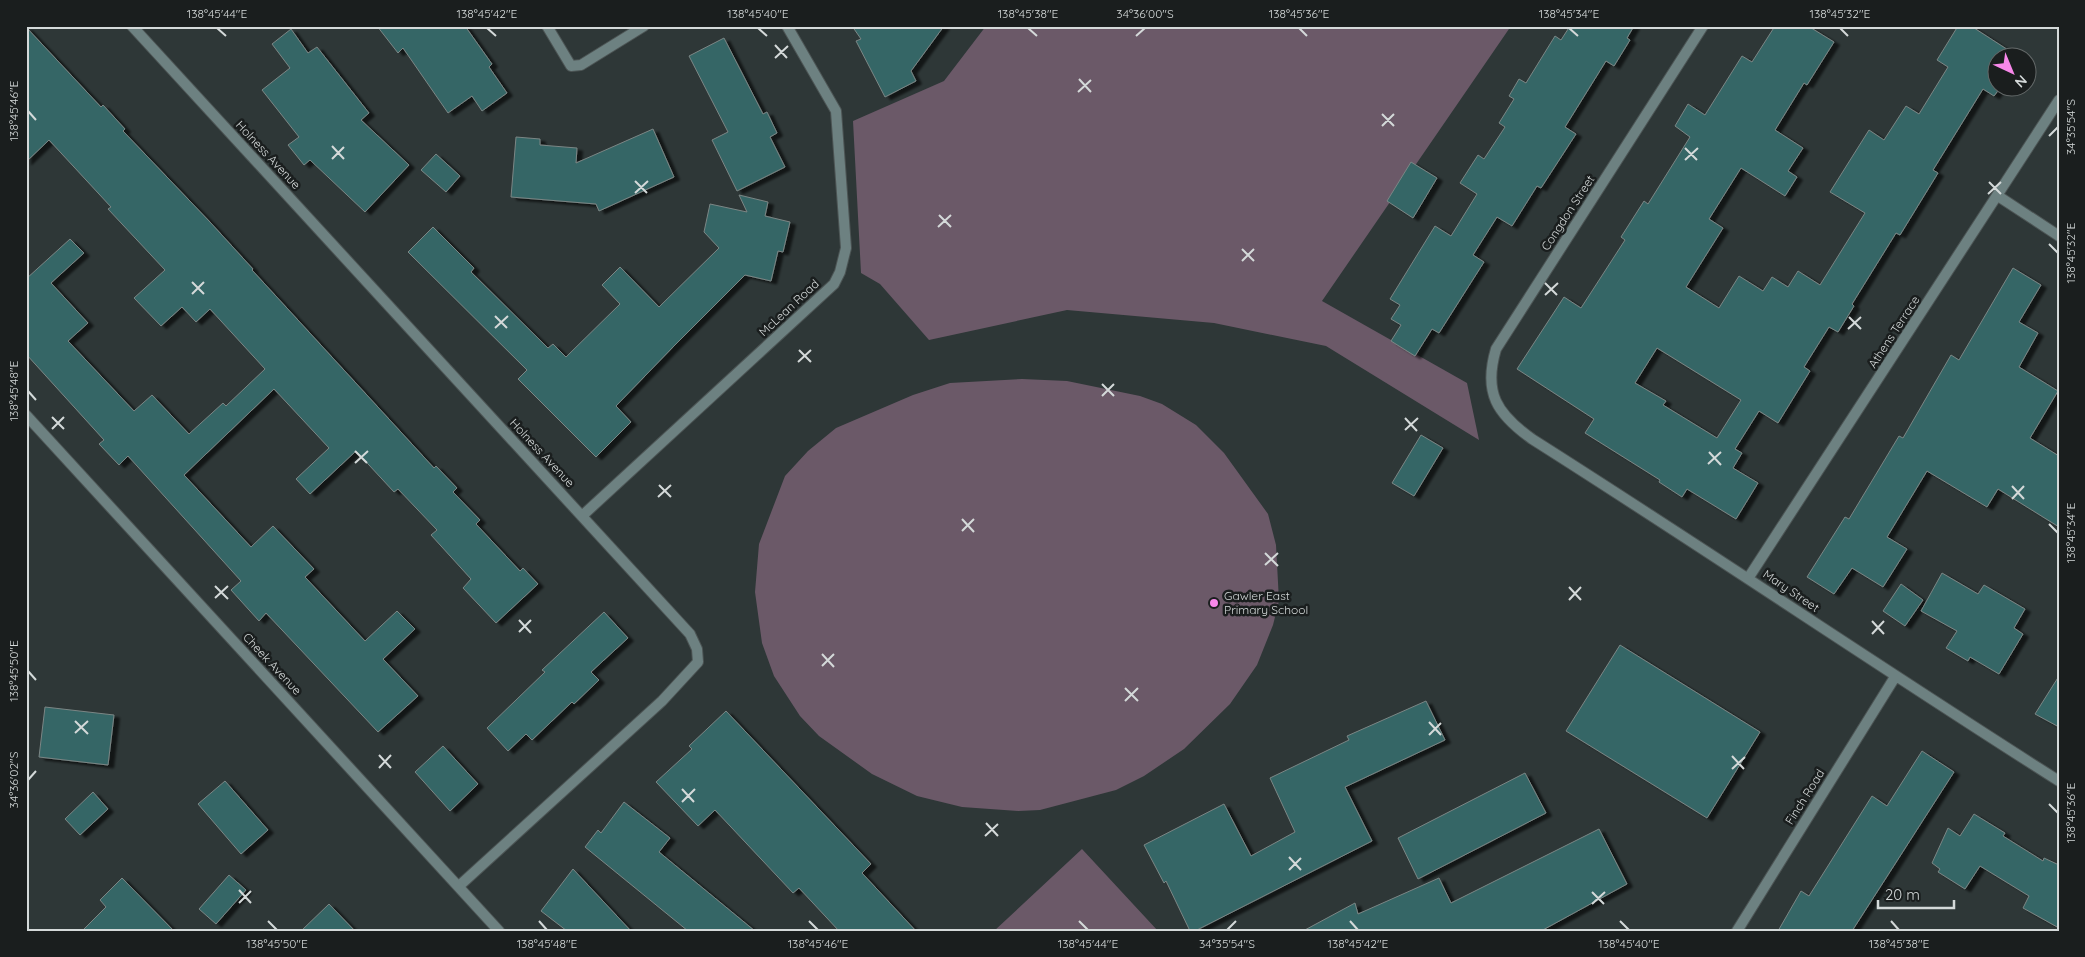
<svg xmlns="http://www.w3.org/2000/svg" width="2085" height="957" viewBox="0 0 2085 957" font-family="Quicksand,sans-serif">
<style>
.green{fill:#6b5968}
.building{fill:#366666;stroke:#7b8685;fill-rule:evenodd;filter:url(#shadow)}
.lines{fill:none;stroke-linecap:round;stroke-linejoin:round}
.minor-casing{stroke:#4c5454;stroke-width:12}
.tertiary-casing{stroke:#4c5454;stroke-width:12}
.minor{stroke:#6d8181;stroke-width:10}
.tertiary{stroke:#6d8181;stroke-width:10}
.ticks{fill:none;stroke:#d4d9d9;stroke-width:2}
.poi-dot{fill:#f888ea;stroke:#1a1e1e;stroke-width:2}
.labels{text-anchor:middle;stroke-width:5;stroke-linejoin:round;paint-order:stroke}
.street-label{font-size:12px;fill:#d4d9d9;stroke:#1a1e1e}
.poi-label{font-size:12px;fill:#d4d9d9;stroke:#1a1e1e;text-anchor:start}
.neatline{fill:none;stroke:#d4d9d9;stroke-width:2}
.ticks-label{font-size:12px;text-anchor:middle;fill:#d4d9d9}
</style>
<defs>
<filter id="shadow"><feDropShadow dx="5.5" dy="3" stdDeviation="1" flood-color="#0009"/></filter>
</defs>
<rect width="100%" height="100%" fill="#2e3737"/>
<path class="green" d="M 986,26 L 1511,26 L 1322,301 L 1467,383 L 1479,440 L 1326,346 L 1214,323 L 1067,310 L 929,340 L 880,284 L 861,273 L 853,121 L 944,81 Z
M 1022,379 L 1067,381 L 1140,396 L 1162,404 L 1196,425 L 1224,453 L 1268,514 L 1276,545 L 1279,601 L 1273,625 L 1257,665 L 1230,704 L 1184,749 L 1144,776 L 1116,790 L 1040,810 L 1018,811 L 962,807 L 917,796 L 872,774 L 819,736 L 800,716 L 774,676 L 762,643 L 755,592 L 759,544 L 785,476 L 808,451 L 836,428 L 913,395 L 950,383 Z
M 1082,849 L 1158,931 L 994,931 Z"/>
<path class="building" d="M 377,26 L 465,26 L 492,64 L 489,67 L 507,93 L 482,111 L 472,96 L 448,113 L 403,48 L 398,53 Z
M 852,26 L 944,26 L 911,71 L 916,81 L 885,97 L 856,41 L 861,39 Z
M 1570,26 L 1634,26 L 1627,38 L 1630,40 L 1614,66 L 1606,61 L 1565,127 L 1576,134 L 1541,188 L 1537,186 L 1512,226 L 1497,217 L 1473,255 L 1484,262 L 1439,333 L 1432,329 L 1415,356 L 1391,341 L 1401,325 L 1391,319 L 1400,305 L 1390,299 L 1435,226 L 1451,236 L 1477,194 L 1460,183 L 1478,155 L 1484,159 L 1505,127 L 1499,123 L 1514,99 L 1509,96 L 1519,79 L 1526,83 L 1555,36 L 1561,40 Z
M 1775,26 L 1808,26 L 1834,42 L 1807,85 L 1804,83 L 1775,130 L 1803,148 L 1788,171 L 1797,177 L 1785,196 L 1741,168 L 1709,219 L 1723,228 L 1686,287 L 1719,308 L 1739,276 L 1763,291 L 1772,277 L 1788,287 L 1798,271 L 1820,285 L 1865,213 L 1830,192 L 1869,130 L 1884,140 L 1906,106 L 1919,114 L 1948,67 L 1937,60 L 1958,26 L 1971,26 L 2019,57 L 1998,58 L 1998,88 L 2000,88 L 1994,96 L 1983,89 L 1933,170 L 1938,173 L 1900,235 L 1896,233 L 1852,304 L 1854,306 L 1838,332 L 1829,327 L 1804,367 L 1810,371 L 1778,423 L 1759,411 L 1735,449 L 1742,453 L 1733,468 L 1758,483 L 1736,519 L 1687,489 L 1682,497 L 1659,482 L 1660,480 L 1585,433 L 1594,419 L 1517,369 L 1564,297 L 1581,308 L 1625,240 L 1621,237 L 1644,201 L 1648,204 L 1690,137 L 1675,126 L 1688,104 L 1705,115 L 1742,56 L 1752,62 ZM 1657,348 L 1741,400 L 1717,438 L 1663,405 L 1666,401 L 1635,383 Z
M 26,27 L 101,107 L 103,105 L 125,129 L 123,131 L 210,222 L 253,269 L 252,270 L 434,468 L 436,466 L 457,488 L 453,492 L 480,520 L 476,524 L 520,571 L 523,568 L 538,584 L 496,623 L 463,588 L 471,579 L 431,535 L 437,530 L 398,489 L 394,492 L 356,451 L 310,494 L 296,479 L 329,448 L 274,389 L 184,475 L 251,547 L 273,526 L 314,569 L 305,577 L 365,641 L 397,611 L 415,629 L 383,659 L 418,696 L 378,732 L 266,613 L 259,621 L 231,590 L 241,581 L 128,456 L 119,465 L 99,444 L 104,440 L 26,354 L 26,279 L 70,239 L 84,253 L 51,283 L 88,323 L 68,341 L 134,411 L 152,395 L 189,434 L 223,403 L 226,406 L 265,369 L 210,309 L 196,322 L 182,307 L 161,326 L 134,298 L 165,270 L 108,209 L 111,207 L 49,140 L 26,162 Z
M 291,29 L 308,53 L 317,47 L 369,113 L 361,120 L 409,165 L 365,212 L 310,160 L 304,165 L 288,145 L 299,137 L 262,90 L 290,68 L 272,44 Z
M 724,38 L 763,114 L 767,112 L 777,133 L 770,137 L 785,167 L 737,191 L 712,140 L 728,132 L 689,56 Z
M 653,129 L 674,177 L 599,211 L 596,204 L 511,197 L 516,137 L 540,139 L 540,145 L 577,148 L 576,163 Z
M 436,154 L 460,176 L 446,192 L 421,170 Z
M 1411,162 L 1437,178 L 1413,218 L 1387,201 Z
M 739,195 L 768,202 L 765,216 L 790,222 L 783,252 L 778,251 L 771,281 L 745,275 L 673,347 L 616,406 L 631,422 L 596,457 L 518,379 L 527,370 L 408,252 L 433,227 L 474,268 L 471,272 L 548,348 L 553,344 L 566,357 L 620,304 L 602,285 L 620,267 L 659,307 L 719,248 L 704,232 L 710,204 L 747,212 Z
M 2013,268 L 2041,285 L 2019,322 L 2038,333 L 2019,367 L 2058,391 L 2030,438 L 2059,456 L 2059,527 L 1998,489 L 1987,507 L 1927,471 L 1887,537 L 1907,549 L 1883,587 L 1852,568 L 1834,594 L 1807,577 L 1845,517 L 1849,519 L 1899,436 L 1903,438 L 1951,355 L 1959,360 Z
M 1421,435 L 1443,448 L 1414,496 L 1392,483 Z
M 1942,573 L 1978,594 L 1984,585 L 2025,609 L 2014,628 L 2023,634 L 1999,674 L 1970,657 L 1968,661 L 1946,648 L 1957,631 L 1921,611 Z
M 1901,584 L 1923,600 L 1905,626 L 1883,611 Z
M 604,612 L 628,638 L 591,672 L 599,680 L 574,704 L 572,702 L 532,740 L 526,734 L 508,751 L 487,728 L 545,672 L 542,670 Z
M 1620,645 L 1760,732 L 1707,818 L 1566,731 Z
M 2059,676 L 2059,727 L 2035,714 Z
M 1426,701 L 1445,740 L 1345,787 L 1372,841 L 1195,931 L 1190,931 L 1166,881 L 1164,883 L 1144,845 L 1224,804 L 1251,856 L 1295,832 L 1270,778 L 1349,740 L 1347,736 Z
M 45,707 L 114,715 L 108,765 L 39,757 Z
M 726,711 L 871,864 L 862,873 L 916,931 L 839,931 L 799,888 L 793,893 L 715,810 L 698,826 L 656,782 L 692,749 L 689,746 Z
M 443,746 L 478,784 L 450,811 L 415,772 Z
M 1922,751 L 1954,772 L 1852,931 L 1778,931 L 1801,891 L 1809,896 L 1872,796 L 1887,806 Z
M 1525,773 L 1546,813 L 1418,879 L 1398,838 Z
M 225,781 L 268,830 L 241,854 L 198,804 Z
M 93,792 L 108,809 L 80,835 L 65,819 Z
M 624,802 L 670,838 L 659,852 L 755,931 L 688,931 L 585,847 L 598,830 L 601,833 Z
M 1974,814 L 2005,833 L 2003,836 L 2043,861 L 2044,858 L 2059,865 L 2059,928 L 2023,908 L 2029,896 L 1980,866 L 1965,889 L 1938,872 L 1940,869 L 1932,863 L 1948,828 L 1960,836 Z
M 1599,829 L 1627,884 L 1541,931 L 1303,931 L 1355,903 L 1358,914 L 1439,878 L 1451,903 Z
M 573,869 L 631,931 L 567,931 L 541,911 Z
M 229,875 L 246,890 L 216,924 L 199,909 Z
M 122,878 L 174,931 L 82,931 L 106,907 L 100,900 Z
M 329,904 L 355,931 L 301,931 Z"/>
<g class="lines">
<defs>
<path id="minor" d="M 132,26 L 690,634 L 697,649 L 698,662 L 662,701 L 459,886
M 547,26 L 571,66 L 581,65 L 644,26
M 1703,26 L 1496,349 C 1483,393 1497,414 1532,439 C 1709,551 1882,669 2059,781
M 1998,196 L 2059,236
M 583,515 L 834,284 L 840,272 L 846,248 L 836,111 L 787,26
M 1749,577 L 2059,100
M 1737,931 L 1895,677"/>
<path id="tertiary" d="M 26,415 L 499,931"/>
</defs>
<use href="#minor" class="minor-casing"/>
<use href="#tertiary" class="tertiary-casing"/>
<use href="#minor" class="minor"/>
<use href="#tertiary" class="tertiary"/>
</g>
<path class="ticks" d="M 217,28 L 226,36M 487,28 L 496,36M 758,28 L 767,36M 1028,28 L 1037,36M 1299,28 L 1307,36M 1569,28 L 1578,36M 1840,28 L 1848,36M 1136,36 L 1145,28M 775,45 L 787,58M 775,58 L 788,46M 1079,79 L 1091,92M 1078,92 L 1091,80M 28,111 L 36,120M 1382,114 L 1394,126M 1382,126 L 1394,114M 2049,136 L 2058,127M 332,146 L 344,159M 1685,148 L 1697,160M 332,159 L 344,147M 1685,160 L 1698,148M 635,181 L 647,193M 1989,182 L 2001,194M 635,193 L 648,181M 1988,194 L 2001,182M 939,215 L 951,227M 938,227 L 951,215M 2049,244 L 2058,253M 1242,249 L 1254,261M 1242,261 L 1254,249M 192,282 L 204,294M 1545,283 L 1557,295M 192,294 L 204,282M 1545,295 L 1558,283M 495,316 L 507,328M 1849,317 L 1861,329M 495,328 L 508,316M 1848,329 L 1861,317M 799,350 L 811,362M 798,362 L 811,350M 1102,384 L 1114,396M 28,391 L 36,400M 1102,396 L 1114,384M 52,417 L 64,429M 1405,418 L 1417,431M 52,429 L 64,417M 1405,430 L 1418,418M 355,451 L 367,463M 1709,452 L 1721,465M 355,463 L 368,451M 1708,464 L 1721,452M 659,485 L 671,497M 2012,486 L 2024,499M 658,497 L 671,485M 2012,499 L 2024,486M 962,519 L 974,532M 2049,524 L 2058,533M 962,531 L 974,519M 1265,553 L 1278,566M 1265,565 L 1278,553M 215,586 L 228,599M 1569,587 L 1581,600M 215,598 L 228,586M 1569,600 L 1581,587M 519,620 L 531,633M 1872,621 L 1884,634M 519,632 L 531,620M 1872,634 L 1884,621M 822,654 L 834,667M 822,666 L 834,654M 28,671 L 36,680M 1125,688 L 1138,701M 1125,701 L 1138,688M 75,721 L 88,734M 1429,722 L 1441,735M 75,733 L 88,721M 1429,735 L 1441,723M 379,755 L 391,768M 1732,756 L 1744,769M 379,768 L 391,755M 1732,769 L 1745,757M 28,780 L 36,771M 682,789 L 694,802M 682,802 L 695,789M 2049,804 L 2058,813M 986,823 L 998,836M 985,836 L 998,824M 1289,857 L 1301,870M 1289,870 L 1301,858M 239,890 L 251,903M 1592,892 L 1604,904M 239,903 L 251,891M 1592,904 L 1605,892M 268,921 L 277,930M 539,921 L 547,930M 809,921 L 818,930M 1079,921 L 1088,930M 1350,921 L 1358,930M 1620,921 L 1629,930M 1891,921 L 1899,930M 1227,930 L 1236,921"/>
<circle class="poi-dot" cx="1214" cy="603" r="5"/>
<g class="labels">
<g class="street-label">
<text transform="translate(268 155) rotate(47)" y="4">Holness Avenue</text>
<text transform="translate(1568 213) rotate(-57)" y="4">Congdon Street</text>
<text transform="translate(789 308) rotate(-43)" y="4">McLean Road</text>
<text transform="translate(1894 332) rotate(-57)" y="4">Athens Terrace</text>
<text transform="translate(542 453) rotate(47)" y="4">Holness Avenue</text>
<text transform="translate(1791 591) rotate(34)" y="4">Mary Street</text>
<text transform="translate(272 664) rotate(47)" y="4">Cheek Avenue</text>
<text transform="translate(1805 797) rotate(-58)" y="4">Finch Road</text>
</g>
<g class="poi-label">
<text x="1224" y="600">Gawler East<tspan x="1224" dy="14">Primary School</tspan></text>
</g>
</g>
<rect width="2085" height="957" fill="none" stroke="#1a1e1e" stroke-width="55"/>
<g transform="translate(2012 72) rotate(136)"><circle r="24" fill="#1a1e1e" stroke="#646969"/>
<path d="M0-4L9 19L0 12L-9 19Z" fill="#f888ea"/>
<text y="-8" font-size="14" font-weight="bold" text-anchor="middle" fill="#d4d9d9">N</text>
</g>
<path d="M1878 900v8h76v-8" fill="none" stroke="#d4d9d9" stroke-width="2.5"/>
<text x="1885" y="900" font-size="15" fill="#d4d9d9" stroke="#1a1e1e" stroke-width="4" paint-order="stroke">20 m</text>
<rect x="28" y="28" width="2030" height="902" class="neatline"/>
<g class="ticks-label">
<text x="217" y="18">138°45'44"E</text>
<text x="487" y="18">138°45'42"E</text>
<text x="758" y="18">138°45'40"E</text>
<text x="1028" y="18">138°45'38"E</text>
<text x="1145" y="18">34°36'00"S</text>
<text x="1299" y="18">138°45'36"E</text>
<text x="1569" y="18">138°45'34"E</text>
<text x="1840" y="18">138°45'32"E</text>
<text transform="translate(14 111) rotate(-90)" y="4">138°45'46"E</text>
<text transform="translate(2071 127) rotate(-90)" y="4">34°35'54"S</text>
<text transform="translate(2071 253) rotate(-90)" y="4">138°45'32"E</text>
<text transform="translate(14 391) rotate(-90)" y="4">138°45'48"E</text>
<text transform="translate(2071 533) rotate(-90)" y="4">138°45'34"E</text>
<text transform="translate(14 671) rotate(-90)" y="4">138°45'50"E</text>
<text transform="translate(14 780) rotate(-90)" y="4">34°36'02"S</text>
<text transform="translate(2071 813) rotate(-90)" y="4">138°45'36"E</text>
<text x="277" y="948">138°45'50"E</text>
<text x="547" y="948">138°45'48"E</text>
<text x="818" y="948">138°45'46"E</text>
<text x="1088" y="948">138°45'44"E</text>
<text x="1227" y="948">34°35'54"S</text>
<text x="1358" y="948">138°45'42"E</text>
<text x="1629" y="948">138°45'40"E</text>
<text x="1899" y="948">138°45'38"E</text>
</g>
</svg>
